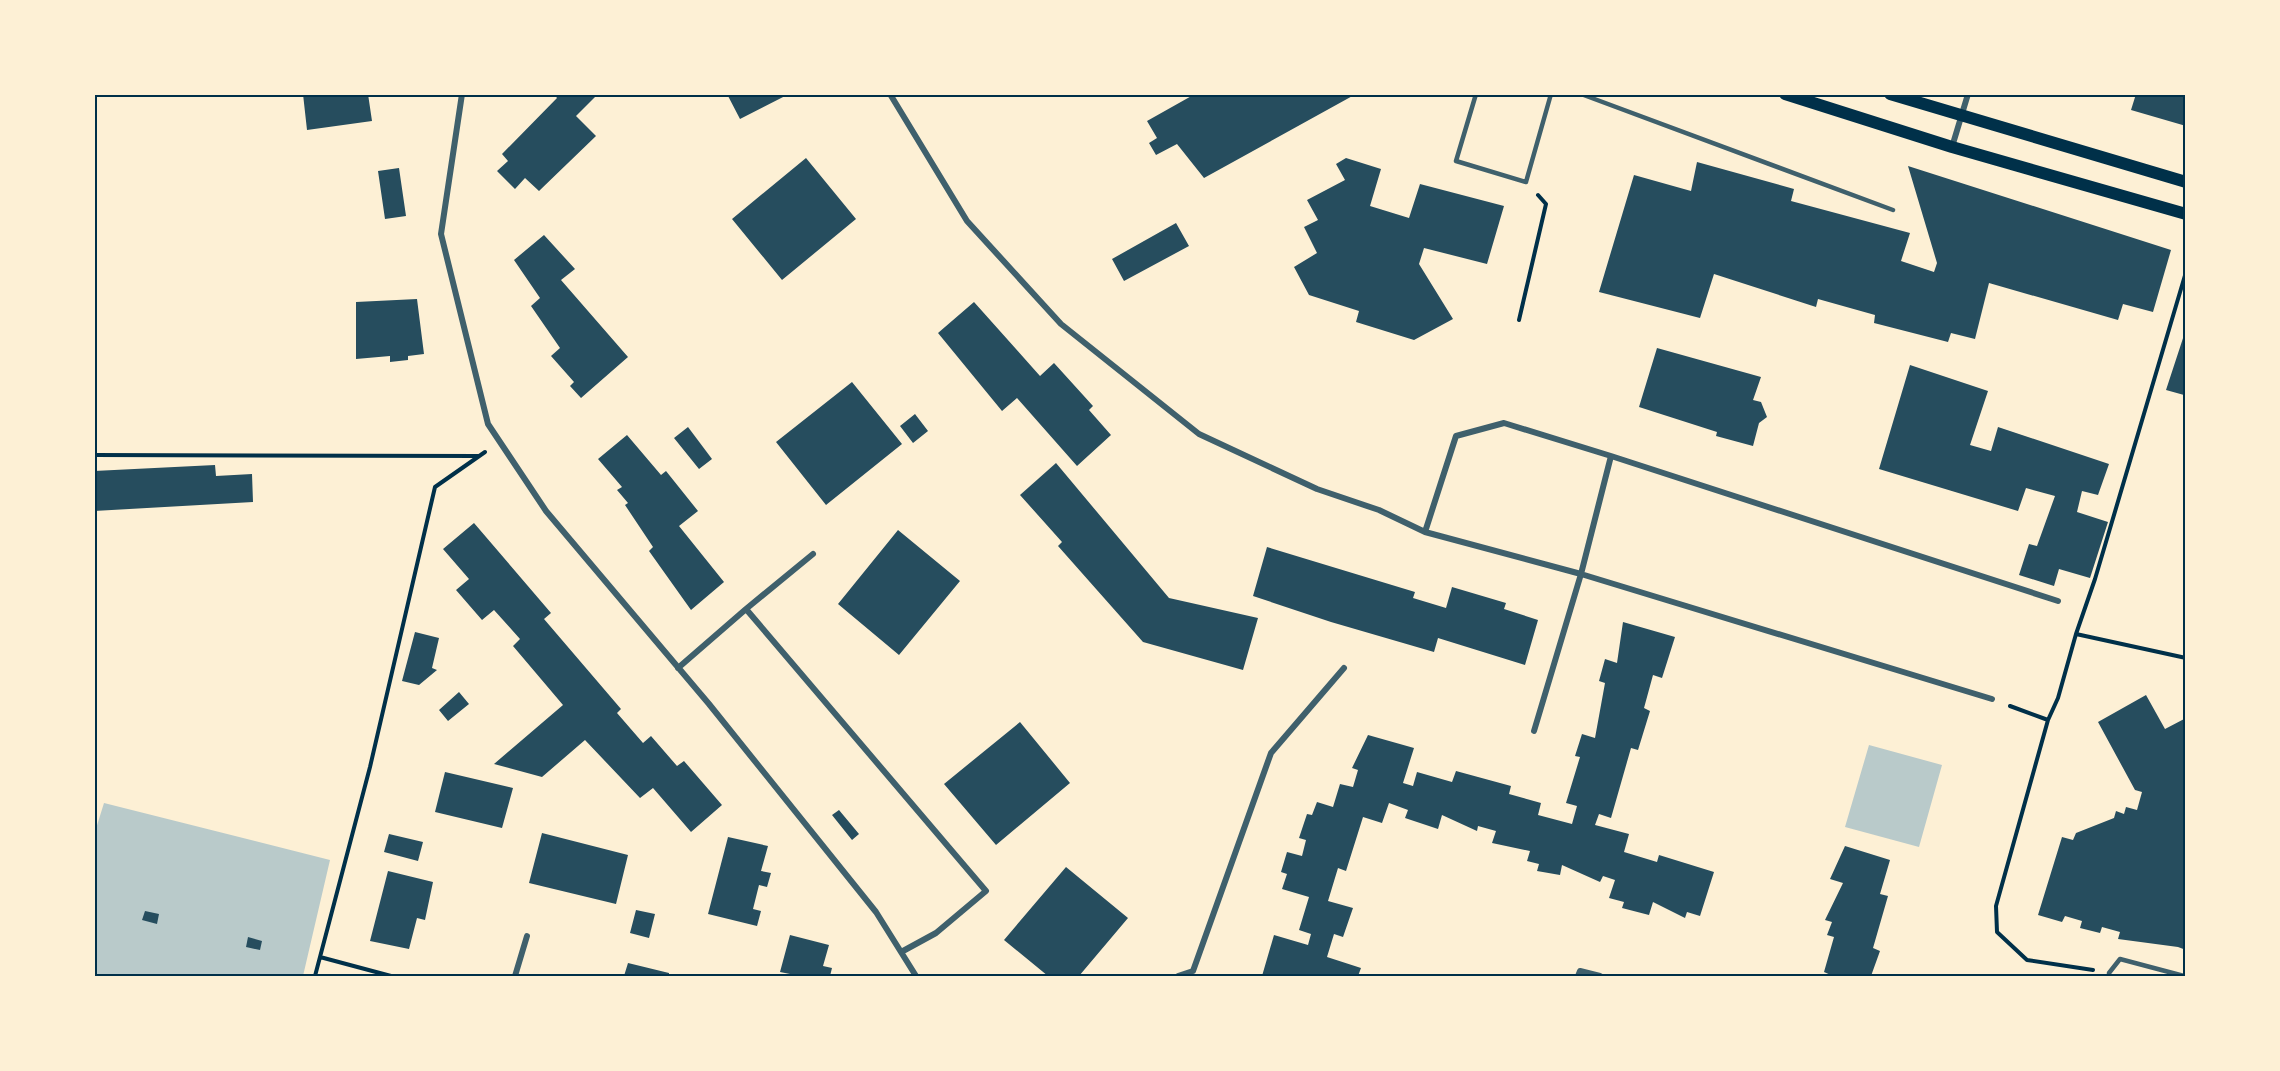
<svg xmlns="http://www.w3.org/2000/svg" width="2280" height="1071" viewBox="0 0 2280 1071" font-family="'Asap Condensed',sans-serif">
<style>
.green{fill:#b9caca}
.building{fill:#264d5e}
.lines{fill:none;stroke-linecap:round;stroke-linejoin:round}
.path{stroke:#003049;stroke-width:4}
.service{stroke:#3f606c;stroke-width:4.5}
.minor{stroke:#3f606c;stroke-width:6}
.secondary{stroke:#003049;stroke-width:12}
.neatline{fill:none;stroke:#003049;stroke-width:2}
</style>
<rect width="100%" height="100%" fill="#fdf0d5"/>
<path class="green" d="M 1869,745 L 1942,765 L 1919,847 L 1845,827 Z
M 104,803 L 330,860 L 303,976 L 95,976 L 94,835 Z"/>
<path class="building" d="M 303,94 L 368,94 L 372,121 L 307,130 Z
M 554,94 L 598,94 L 576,116 L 596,136 L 539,191 L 525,178 L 515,189 L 497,171 L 508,161 L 502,154 L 557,98 Z
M 727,94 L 789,94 L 740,119 Z
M 1195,94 L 1356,94 L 1204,178 L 1177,144 L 1156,155 L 1149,143 L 1157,138 L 1147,121 Z
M 2136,94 L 2186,94 L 2186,126 L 2131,110 Z
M 806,158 L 856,219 L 782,280 L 732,219 Z
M 1346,158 L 1381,169 L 1370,206 L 1409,218 L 1420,184 L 1504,206 L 1487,264 L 1424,248 L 1419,264 L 1453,319 L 1414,340 L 1356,322 L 1359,311 L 1309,295 L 1294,267 L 1317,253 L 1304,227 L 1318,220 L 1307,200 L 1345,180 L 1336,164 Z
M 1697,162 L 1794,189 L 1791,201 L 1910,233 L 1901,261 L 1934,272 L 1937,263 L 1908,166 L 2171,250 L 2153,312 L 2123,304 L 2118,320 L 1989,283 L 1975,339 L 1951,333 L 1948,342 L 1874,323 L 1875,315 L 1818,299 L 1816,307 L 1714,274 L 1700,318 L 1599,292 L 1634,175 L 1691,191 Z
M 399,168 L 406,216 L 385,219 L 378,171 Z
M 1176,223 L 1189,246 L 1124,281 L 1112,259 Z
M 544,235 L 575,269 L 561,280 L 628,357 L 581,398 L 570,386 L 574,382 L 551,356 L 560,348 L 531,306 L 540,298 L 514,260 Z
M 417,299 L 424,354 L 408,356 L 408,360 L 390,362 L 390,356 L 356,359 L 356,302 Z
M 974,302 L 1040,376 L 1054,363 L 1093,406 L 1089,410 L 1111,435 L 1077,466 L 1017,398 L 1002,411 L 938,333 Z
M 2185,332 L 2186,389 L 2184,395 L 2166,390 Z
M 1657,348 L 1761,377 L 1753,400 L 1761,402 L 1767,417 L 1759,423 L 1753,446 L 1716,436 L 1717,432 L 1639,407 Z
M 1910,365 L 1988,391 L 1970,445 L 1991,451 L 1998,427 L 2109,464 L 2098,495 L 2082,491 L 2077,512 L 2108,522 L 2090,578 L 2059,569 L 2054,586 L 2019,575 L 2029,544 L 2037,546 L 2055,496 L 2026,488 L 2018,511 L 1879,469 Z
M 852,382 L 902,444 L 826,505 L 776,442 Z
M 915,414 L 928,431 L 913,443 L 900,426 Z
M 688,427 L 712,459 L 699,469 L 674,438 Z
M 627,435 L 661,475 L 666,471 L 698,511 L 679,526 L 724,582 L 691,610 L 649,551 L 653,547 L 625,505 L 628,503 L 617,490 L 622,487 L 598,459 Z
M 1056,463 L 1169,598 L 1258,618 L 1243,670 L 1143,642 L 1058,546 L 1062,542 L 1020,495 Z
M 215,465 L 216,476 L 252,474 L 253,502 L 94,511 L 94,471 Z
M 474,523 L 551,613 L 544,619 L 621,709 L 617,713 L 643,743 L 651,736 L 677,766 L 684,761 L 722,805 L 691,832 L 653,788 L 640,798 L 585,740 L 542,777 L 494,764 L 563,705 L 513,646 L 520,639 L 494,610 L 482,620 L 456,590 L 469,579 L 443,549 Z
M 898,530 L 960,581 L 899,655 L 838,604 Z
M 1267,547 L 1415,592 L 1413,598 L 1446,608 L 1452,587 L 1506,603 L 1504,609 L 1538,620 L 1525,665 L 1438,638 L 1434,652 L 1331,622 L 1253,596 Z
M 1623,622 L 1675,637 L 1662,678 L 1653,675 L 1644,708 L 1650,711 L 1638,750 L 1631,748 L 1611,818 L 1599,814 L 1595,825 L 1629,834 L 1624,852 L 1657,862 L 1659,855 L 1714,872 L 1700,916 L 1687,912 L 1685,918 L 1653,902 L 1649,915 L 1622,908 L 1624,902 L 1609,898 L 1615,880 L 1603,876 L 1600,882 L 1562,865 L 1560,875 L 1537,871 L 1539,864 L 1527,861 L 1530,851 L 1492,843 L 1496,831 L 1478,826 L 1477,831 L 1442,815 L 1438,829 L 1405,818 L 1408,810 L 1389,803 L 1382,823 L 1363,817 L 1346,871 L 1338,868 L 1328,901 L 1353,908 L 1343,937 L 1334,934 L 1327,957 L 1361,968 L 1358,976 L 1262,976 L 1274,935 L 1308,945 L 1311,934 L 1299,930 L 1309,897 L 1282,889 L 1287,874 L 1281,872 L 1287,852 L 1302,856 L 1306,840 L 1299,838 L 1307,814 L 1312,815 L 1317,802 L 1333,807 L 1340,784 L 1353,787 L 1358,770 L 1352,768 L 1368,735 L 1414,748 L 1403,783 L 1413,786 L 1417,772 L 1452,782 L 1456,771 L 1511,786 L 1509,794 L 1541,803 L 1538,815 L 1572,824 L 1577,806 L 1566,803 L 1580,757 L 1575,756 L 1582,734 L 1595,738 L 1605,683 L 1599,681 L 1605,659 L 1617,663 Z
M 415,632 L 439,638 L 432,668 L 437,670 L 419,685 L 402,681 Z
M 459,692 L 469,704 L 448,721 L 439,710 Z
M 2146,695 L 2165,729 L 2186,718 L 2186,950 L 2178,947 L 2118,939 L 2120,932 L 2102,927 L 2100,933 L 2080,928 L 2082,921 L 2065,916 L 2062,922 L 2038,915 L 2062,837 L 2073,840 L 2076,833 L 2114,818 L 2116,811 L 2124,814 L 2126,807 L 2137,810 L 2142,792 L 2135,790 L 2098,722 Z
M 1020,722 L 1070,783 L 996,845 L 944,784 Z
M 445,772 L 513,788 L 502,828 L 435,812 Z
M 839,810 L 859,834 L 852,840 L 832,815 Z
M 542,833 L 628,855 L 616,904 L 529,883 Z
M 389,834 L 423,842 L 418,861 L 384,852 Z
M 728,837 L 768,846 L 761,871 L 771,873 L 767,887 L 759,885 L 753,909 L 761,911 L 757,926 L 708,914 Z
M 1845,846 L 1890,860 L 1880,894 L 1888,896 L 1873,948 L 1880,951 L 1871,976 L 1833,976 L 1824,972 L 1834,937 L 1827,935 L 1832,922 L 1825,920 L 1843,883 L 1830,879 Z
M 1066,867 L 1128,918 L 1079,976 L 1048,976 L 1004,940 Z
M 388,871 L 433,882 L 425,920 L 417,918 L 409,949 L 370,941 Z
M 636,910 L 655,914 L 649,938 L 630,933 Z
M 145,911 L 159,914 L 157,924 L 142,920 Z
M 790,935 L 829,945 L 823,966 L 832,968 L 830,976 L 800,976 L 780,972 Z
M 248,937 L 262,941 L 260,950 L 246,947 Z
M 628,963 L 669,973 L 669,976 L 624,976 Z"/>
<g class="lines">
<path class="path" d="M 1519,320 L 1546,204 L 1538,195
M 94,455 L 478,456
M 2076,634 L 2095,579 L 2186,272
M 2010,706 L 2048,720
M 320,957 L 391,976
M 2093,970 L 2027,960 L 1997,932 L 1996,906 L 2048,720 L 2058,698 L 2076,634 L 2186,658
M 315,976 L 370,767 L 435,487 L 485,452"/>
<path class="service" d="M 1476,94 L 1456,161 L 1526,182 L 1551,94
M 1581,94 L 1893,210
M 2109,976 L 2109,973 L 2120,959 L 2184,976"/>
<path class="minor" d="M 462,94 L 441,234 L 488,424 L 546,511 L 709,704 L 876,912 L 916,976
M 890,94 L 967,221 L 1061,324 L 1199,434 L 1317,489 L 1379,510 L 1425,532 L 1581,574 L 1611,456 L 1504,423 L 1456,436 L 1425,532
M 1952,147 L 1968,94
M 1611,456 L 2058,601
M 746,609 L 813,554
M 678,668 L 746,609 L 986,891 L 936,933 L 903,951
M 1534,731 L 1581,574 L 1992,699
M 515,976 L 527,936
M 1178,976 L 1193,971 L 1271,753 L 1344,668
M 1578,976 L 1580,971 L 1600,976"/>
<path class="secondary" d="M 1785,94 L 1952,147 L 2186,214
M 1890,94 L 2186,182"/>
</g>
<rect width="2280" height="1071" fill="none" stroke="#fdf0d5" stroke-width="192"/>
<rect x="96" y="96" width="2088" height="879" class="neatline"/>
</svg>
